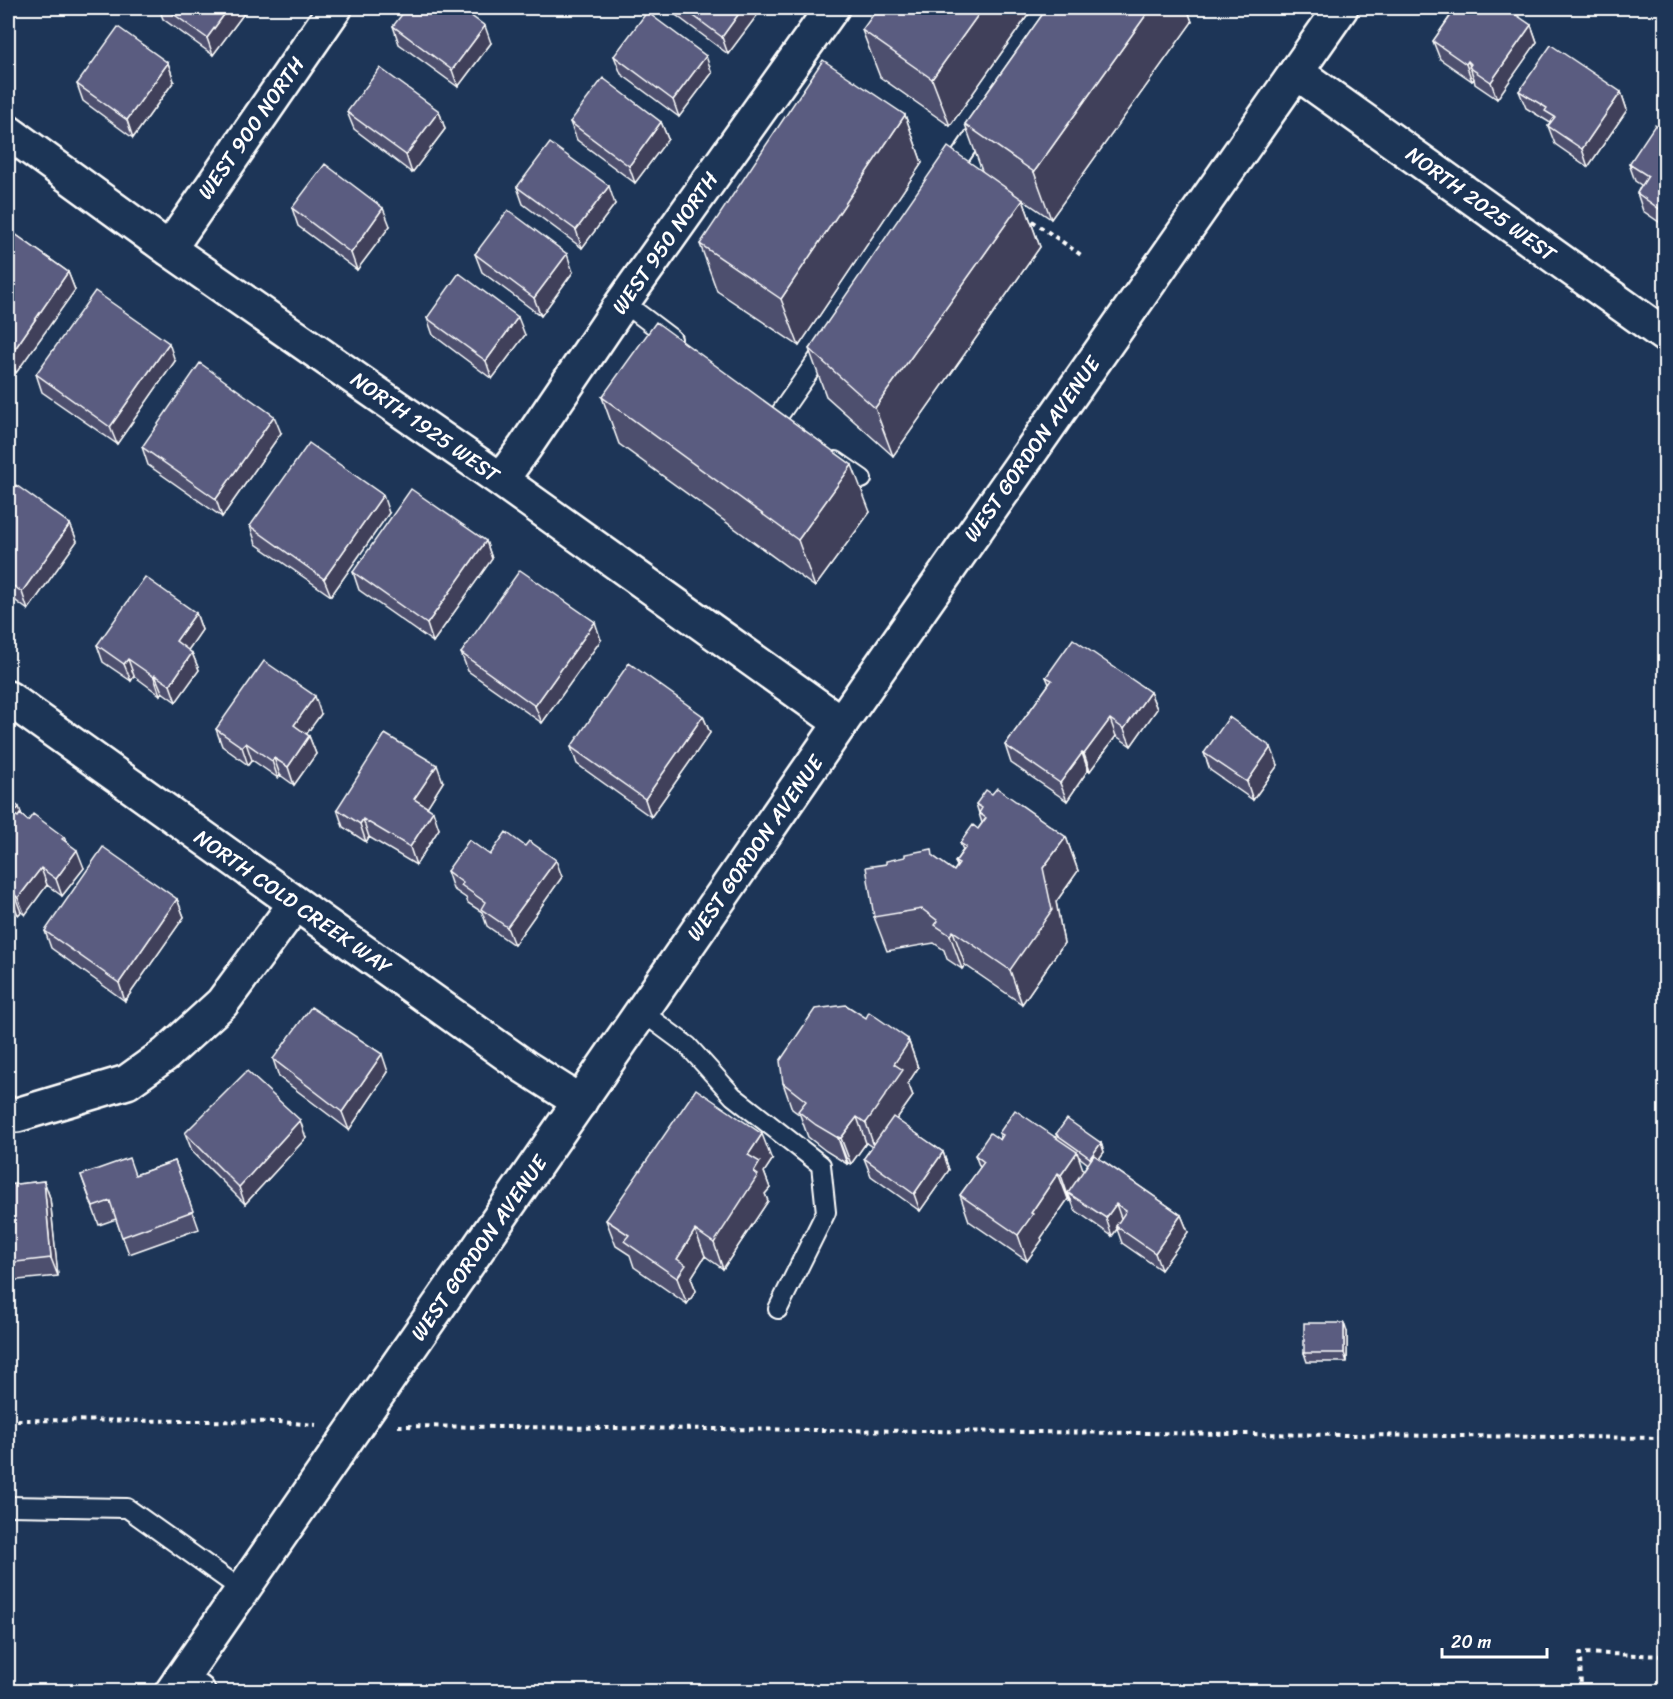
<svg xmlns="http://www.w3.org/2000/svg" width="1673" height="1699" viewBox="0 0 1673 1699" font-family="Sriracha,sans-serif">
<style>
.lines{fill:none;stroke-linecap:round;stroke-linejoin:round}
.service-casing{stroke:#fff;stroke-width:22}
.minor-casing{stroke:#fff;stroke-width:38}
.tertiary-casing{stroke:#fff;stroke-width:38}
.secondary-casing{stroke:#fff;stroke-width:38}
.path{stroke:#fff;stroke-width:4;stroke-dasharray:4.5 4.5;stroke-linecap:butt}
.service{stroke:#1d3557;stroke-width:18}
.minor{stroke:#1d3557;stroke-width:33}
.tertiary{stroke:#1d3557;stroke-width:33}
.secondary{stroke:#1d3557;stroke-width:33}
.wall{fill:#4d4f6e;stroke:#fff;stroke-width:1.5;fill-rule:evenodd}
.shaded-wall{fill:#3f405a;stroke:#fff;stroke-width:1.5}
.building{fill:#5a5c80;stroke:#fff;stroke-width:1.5}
.labels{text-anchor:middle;stroke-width:4.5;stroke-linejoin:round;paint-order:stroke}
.street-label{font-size:21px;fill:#fff;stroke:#1d3557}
</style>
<rect width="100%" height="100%" fill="#1d3557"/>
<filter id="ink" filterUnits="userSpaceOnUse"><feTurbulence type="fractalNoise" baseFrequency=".0167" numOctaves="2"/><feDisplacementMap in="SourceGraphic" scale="12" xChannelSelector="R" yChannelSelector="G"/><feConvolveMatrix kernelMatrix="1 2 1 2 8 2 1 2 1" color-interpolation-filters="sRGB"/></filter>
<g filter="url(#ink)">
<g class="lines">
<defs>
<path id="service" d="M 947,176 L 984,122
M 623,302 L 672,339
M 777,418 L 829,343
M 836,461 L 862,479
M 642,1012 L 688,1046 L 733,1096 L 821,1165 L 826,1212 L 778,1309
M 8,1506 L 127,1508 L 242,1590"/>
<path id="minor" d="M 1296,72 L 1666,336
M 8,132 L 169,249 L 501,480 L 841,723
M 169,249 L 335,8
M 501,480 L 525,447 L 623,302 L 832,8
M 8,1114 L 17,1115 L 127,1082 L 166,1054 L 222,1003 L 295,904
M 180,1680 L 198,1692"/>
<path id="tertiary" d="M 8,698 L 525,1067 L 580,1102"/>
<path id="secondary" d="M 172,1692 L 841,723 L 1341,8"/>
</defs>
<use href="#service" class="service-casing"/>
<use href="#minor" class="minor-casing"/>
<use href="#tertiary" class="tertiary-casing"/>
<use href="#secondary" class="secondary-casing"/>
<path class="path" d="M 1025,216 L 1084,257
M 8,1420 L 203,1421 L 280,1422 L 316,1425
M 398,1426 L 1666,1438
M 1581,1692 L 1580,1653 L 1666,1656"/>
<use href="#service" class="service"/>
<use href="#minor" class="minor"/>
<use href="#tertiary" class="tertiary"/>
<use href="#secondary" class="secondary"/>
</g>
<path class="wall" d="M 159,8 L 248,8 L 213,55 L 163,19 Z
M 668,8 L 760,8 L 761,10 L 728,54 L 669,10 Z
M 1033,8 L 950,126 L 880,77 L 862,30 Z
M 1047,8 L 1187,8 L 1192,22 L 1051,219 L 1023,200 L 1040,247 L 893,456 L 826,396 L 809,349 L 982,171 L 965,124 Z
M 1450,13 L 1531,25 L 1537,42 L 1497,99 L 1475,84 L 1474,79 L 1472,81 L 1440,59 L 1433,41 L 1451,15 Z
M 393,26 L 491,43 L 458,87 L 399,44 Z
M 614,56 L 712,73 L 679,117 L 621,74 Z
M 168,63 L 174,81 L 133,138 L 83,101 L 77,84 Z
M 1519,91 L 1621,92 L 1627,110 L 1588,167 L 1555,144 L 1548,126 L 1550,124 L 1549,122 L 1526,108 Z
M 439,111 L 445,129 L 412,173 L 354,129 L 347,112 Z
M 905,115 L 922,163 L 799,346 L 717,291 L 700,244 Z
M 570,122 L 661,122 L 668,139 L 635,183 L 577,140 Z
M 1665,132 L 1665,226 L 1643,211 L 1637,193 L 1641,185 L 1635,181 L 1629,164 Z
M 517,187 L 615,204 L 582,248 L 523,204 Z
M 292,208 L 390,226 L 357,270 L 298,226 Z
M 8,229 L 68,272 L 75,290 L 16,373 L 8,367 Z
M 475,254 L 573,272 L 541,316 L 482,272 Z
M 427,318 L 525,335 L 492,379 L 433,335 Z
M 175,361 L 117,444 L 42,392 L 36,374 Z
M 602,397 L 870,512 L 815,587 L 619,444 Z
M 281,433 L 222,517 L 148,465 L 142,447 Z
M 8,497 L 70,524 L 77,541 L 28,610 L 8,595 Z
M 389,513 L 331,596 L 256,544 L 250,526 Z
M 486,541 L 492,559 L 433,642 L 359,590 L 353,572 Z
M 196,613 L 202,630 L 188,650 L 192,653 L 199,670 L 176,702 L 162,692 L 160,695 L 134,676 L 131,681 L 103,662 L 97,645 Z
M 601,640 L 542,723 L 468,671 L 461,653 Z
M 1046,677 L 1150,692 L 1157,709 L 1131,746 L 1116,736 L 1090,771 L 1088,770 L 1067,801 L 1011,763 L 1005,745 L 1049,684 Z
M 321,714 L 306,734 L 309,736 L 316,754 L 294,785 L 280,775 L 278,778 L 252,760 L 248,765 L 222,746 L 216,729 Z
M 703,716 L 710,733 L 651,817 L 577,764 L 571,747 Z
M 1204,753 L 1278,765 L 1253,800 L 1210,770 Z
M 443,782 L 427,807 L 439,829 L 416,865 L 369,837 L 366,842 L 343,827 L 337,809 Z
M 992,794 L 1066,837 L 1078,871 L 1056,902 L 1064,943 L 1022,1004 L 965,965 L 962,969 L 947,959 L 944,950 L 934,943 L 887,951 L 874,917 L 934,857 L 954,871 L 957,866 L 955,862 L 963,850 L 960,843 L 978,829 L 982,823 L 976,804 Z
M 8,798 L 22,816 L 28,821 L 64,837 L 66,841 L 84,868 L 62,896 L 47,885 L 25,915 L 21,912 L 18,915 L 8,907 Z
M 490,855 L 562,877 L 514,945 L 487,926 L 482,912 L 468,903 L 466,898 L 453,889 L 447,871 Z
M 177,899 L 184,917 L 125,1001 L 51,948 L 45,931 Z
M 866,1018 L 908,1039 L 918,1068 L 908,1083 L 913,1096 L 896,1120 L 943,1152 L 949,1170 L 920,1211 L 871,1176 L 864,1158 L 872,1147 L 866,1143 L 851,1164 L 848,1163 L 847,1164 L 826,1151 L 808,1137 L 800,1115 L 792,1109 L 783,1083 Z
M 273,1059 L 388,1072 L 349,1130 L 279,1077 Z
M 185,1133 L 306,1138 L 245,1204 L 192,1151 Z
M 999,1133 L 1058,1140 L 1056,1134 L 1101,1143 L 1104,1152 L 1099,1158 L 1181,1215 L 1188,1232 L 1161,1270 L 1122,1243 L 1117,1229 L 1112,1236 L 1075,1210 L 1071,1200 L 1070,1201 L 1068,1199 L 1041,1238 L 1042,1240 L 1027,1261 L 969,1221 L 960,1195 L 980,1168 L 975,1155 L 1000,1140 L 1001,1138 ZM 1078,1156 L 1088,1164 L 1083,1171 Z
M 772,1160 L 764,1172 L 770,1188 L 765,1194 L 768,1201 L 723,1269 L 705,1256 L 691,1278 L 696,1291 L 687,1304 L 634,1267 L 630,1255 L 616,1246 L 606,1220 Z
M 175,1161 L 199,1229 L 129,1254 L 116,1219 L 99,1225 L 81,1175 L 135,1175 Z
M 44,1181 L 50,1198 L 58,1276 L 8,1281 L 8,1185 Z
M 1347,1332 L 1347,1362 L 1307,1362 L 1304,1353 Z"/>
<path class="shaded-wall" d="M 229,8 L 248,8 L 213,55 L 207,38 Z
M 743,8 L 760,8 L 761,10 L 728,54 L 722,37 Z
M 983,8 L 1033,8 L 950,126 L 932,79 Z
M 1151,8 L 1187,8 L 1192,22 L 1051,219 L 1034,172 Z
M 1531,25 L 1537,42 L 1497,99 L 1491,82 Z
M 485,26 L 491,43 L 458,87 L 452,70 Z
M 706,56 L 712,73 L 679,117 L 673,100 Z
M 1468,61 L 1474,79 L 1472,81 L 1466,64 Z
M 168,63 L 174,81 L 133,138 L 127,120 Z
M 1621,92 L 1627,110 L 1588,167 L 1582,149 Z
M 439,111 L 445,129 L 412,173 L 406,155 Z
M 905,115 L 922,163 L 799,346 L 781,299 Z
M 661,122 L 668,139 L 635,183 L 629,166 Z
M 609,186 L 615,204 L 582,248 L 576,230 Z
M 1023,200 L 1040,247 L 893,456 L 875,408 Z
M 383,208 L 390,226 L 357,270 L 351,253 Z
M 567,254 L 573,272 L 541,316 L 534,298 Z
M 68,272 L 75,290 L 16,373 L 10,356 Z
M 518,317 L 525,335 L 492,379 L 486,361 Z
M 169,343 L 175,361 L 117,444 L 110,427 Z
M 274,416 L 281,433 L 222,517 L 216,499 Z
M 852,465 L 870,512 L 815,587 L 798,540 Z
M 383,495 L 389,513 L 331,596 L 324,579 Z
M 70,524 L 77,541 L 28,610 L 22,592 Z
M 486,541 L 492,559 L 433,642 L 427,624 Z
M 196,613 L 202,630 L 182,659 L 176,641 Z
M 595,622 L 601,640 L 542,723 L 535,706 Z
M 192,653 L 199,670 L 176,702 L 170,685 Z
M 128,659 L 134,676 L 131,681 L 124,664 Z
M 155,675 L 162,692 L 160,695 L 154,677 Z
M 1150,692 L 1157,709 L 1131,746 L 1124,729 Z
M 315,696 L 321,714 L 300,743 L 294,725 Z
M 703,716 L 710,733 L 651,817 L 645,799 Z
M 1110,719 L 1116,736 L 1090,771 L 1084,754 Z
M 309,736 L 316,754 L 294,785 L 288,767 Z
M 246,743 L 252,760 L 248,765 L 242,747 Z
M 1271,747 L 1278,765 L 1253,800 L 1247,782 Z
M 1082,753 L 1088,770 L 1067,801 L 1060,783 Z
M 274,758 L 280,775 L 278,778 L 272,761 Z
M 437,765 L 443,782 L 421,817 L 414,799 Z
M 19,807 L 25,824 L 13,814 Z
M 433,811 L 439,829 L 416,865 L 410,847 Z
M 363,819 L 369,837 L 366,842 L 360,824 Z
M 1066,837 L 1078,871 L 1056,902 L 1064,943 L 1022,1004 L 1010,970 L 1043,868 Z
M 77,850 L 84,868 L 62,896 L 56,879 Z
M 556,860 L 562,877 L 514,945 L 507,927 Z
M 41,868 L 47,885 L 25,915 L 18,898 Z
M 14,894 L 21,912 L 18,915 L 12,898 Z
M 177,899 L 184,917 L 125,1001 L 119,983 Z
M 953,931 L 965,965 L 962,969 L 950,935 Z
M 908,1039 L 918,1068 L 908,1083 L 913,1096 L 875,1149 L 866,1123 L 894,1064 Z
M 382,1054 L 388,1072 L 349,1130 L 342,1112 Z
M 857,1117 L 866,1143 L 851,1164 L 841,1138 Z
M 300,1120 L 306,1138 L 245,1204 L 239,1187 Z
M 762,1134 L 772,1160 L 764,1172 L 770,1188 L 765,1194 L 768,1201 L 723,1269 L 714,1243 L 748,1155 Z
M 838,1137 L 848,1163 L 847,1164 L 838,1138 Z
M 1101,1143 L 1104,1152 L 1093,1167 L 1090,1158 Z
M 943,1152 L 949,1170 L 920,1211 L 914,1194 Z
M 1077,1152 L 1086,1178 L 1068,1193 L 1071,1200 L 1070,1201 L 1061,1175 Z
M 1058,1173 L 1068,1199 L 1041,1238 L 1042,1240 L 1027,1261 L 1018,1235 L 1031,1213 Z
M 44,1181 L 50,1198 L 58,1276 L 51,1258 Z
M 1116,1204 L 1122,1221 L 1116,1226 L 1117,1229 L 1112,1236 L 1106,1218 Z
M 1181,1215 L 1188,1232 L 1161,1270 L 1155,1253 Z
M 695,1230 L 705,1256 L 691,1278 L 696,1291 L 687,1304 L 677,1278 L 677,1259 Z
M 1344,1323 L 1347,1332 L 1347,1362 L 1344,1353 Z"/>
<path class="building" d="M 165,8 L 229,8 L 207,38 Z
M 407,8 L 460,8 L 485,26 L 452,70 L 393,26 Z
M 683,8 L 743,8 L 722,37 Z
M 878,8 L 983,8 L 932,79 L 862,30 Z
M 1047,8 L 1151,8 L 1034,172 L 965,124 Z
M 1454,8 L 1506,8 L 1531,25 L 1491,82 L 1469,67 L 1471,64 L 1468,61 L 1466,64 L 1433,41 L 1452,14 L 1450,13 Z
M 647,12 L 706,56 L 673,100 L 614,56 Z
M 118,27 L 168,63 L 127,120 L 77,84 Z
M 1551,45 L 1621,92 L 1582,149 L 1548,126 L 1555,117 L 1545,111 L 1547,108 L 1519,91 Z
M 823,60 L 905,115 L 781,299 L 700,244 Z
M 380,68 L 439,111 L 406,155 L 347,112 Z
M 603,78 L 661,122 L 629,166 L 570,122 Z
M 1655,125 L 1665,132 L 1665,213 L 1637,193 L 1648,176 L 1629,164 Z
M 550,143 L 609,186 L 576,230 L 517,187 Z
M 948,147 L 1023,200 L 875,408 L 809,349 Z
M 325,164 L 383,208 L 351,253 L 292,208 Z
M 508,210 L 567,254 L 534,298 L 475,254 Z
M 8,229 L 68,272 L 10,356 L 8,354 Z
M 459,273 L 518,317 L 486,361 L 427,318 Z
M 95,291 L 169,343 L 110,427 L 36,374 Z
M 656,322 L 852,465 L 798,540 L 602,397 Z
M 200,363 L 274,416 L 216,499 L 142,447 Z
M 309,443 L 383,495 L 324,579 L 250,526 Z
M 16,485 L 70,524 L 22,592 L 8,582 L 8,497 Z
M 411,489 L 486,541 L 427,624 L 353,572 Z
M 520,570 L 595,622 L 535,706 L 461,653 Z
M 145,577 L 196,613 L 176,641 L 192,653 L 170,685 L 155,675 L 154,677 L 128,659 L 124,664 L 97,645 Z
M 1073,639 L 1150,692 L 1124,729 L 1110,719 L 1084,754 L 1082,753 L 1060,783 L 1005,745 L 1052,680 L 1046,677 Z
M 264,661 L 315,696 L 294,725 L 309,736 L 288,767 L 274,758 L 272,761 L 246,743 L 242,747 L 216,729 Z
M 629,663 L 703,716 L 645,799 L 571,747 Z
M 1229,717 L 1271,747 L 1247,782 L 1204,753 Z
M 385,734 L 437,765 L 414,799 L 433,811 L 410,847 L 363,819 L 360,824 L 337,809 Z
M 997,788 L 1066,837 L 1043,868 L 1052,910 L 1010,970 L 953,931 L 950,935 L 935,925 L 938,921 L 922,909 L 874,917 L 866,867 L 886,864 L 886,861 L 905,857 L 905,854 L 932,849 L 933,856 L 954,871 L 959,864 L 955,862 L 966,847 L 960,843 L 973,825 L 978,829 L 986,818 L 979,813 L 982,808 L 976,804 L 986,790 L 992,794 Z
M 8,798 L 19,807 L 13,814 L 18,817 L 20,814 L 28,821 L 33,814 L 64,837 L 62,839 L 77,850 L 56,879 L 41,868 L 18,898 L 14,894 L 12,898 L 8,894 Z
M 506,832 L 525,846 L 529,841 L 556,860 L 507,927 L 481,909 L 485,902 L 461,885 L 463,883 L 447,871 L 469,840 L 490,855 Z
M 103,847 L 177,899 L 119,983 L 45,931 Z
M 846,1005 L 866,1018 L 869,1012 L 908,1039 L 907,1041 L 909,1042 L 894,1064 L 903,1070 L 866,1123 L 857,1117 L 841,1138 L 838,1137 L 838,1138 L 816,1125 L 798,1111 L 806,1101 L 783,1083 L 780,1061 L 815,1009 Z
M 311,1007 L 382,1054 L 342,1112 L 273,1059 Z
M 247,1071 L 300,1120 L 239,1187 L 185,1133 Z
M 696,1089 L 762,1134 L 748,1155 L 760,1162 L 754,1172 L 758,1175 L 714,1243 L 695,1230 L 677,1259 L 686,1265 L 677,1278 L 624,1241 L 629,1235 L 606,1220 Z
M 1015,1110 L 1077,1152 L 1061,1175 L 1058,1173 L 1031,1213 L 1033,1214 L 1018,1235 L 960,1195 L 984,1162 L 975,1155 L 990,1133 L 1000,1140 L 1003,1135 L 999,1133 Z
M 893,1117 L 943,1152 L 914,1194 L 864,1158 Z
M 1067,1119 L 1101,1143 L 1090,1158 L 1056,1134 Z
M 1094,1155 L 1181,1215 L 1155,1253 L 1116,1226 L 1126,1211 L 1116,1204 L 1106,1218 L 1068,1193 Z
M 129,1158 L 135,1175 L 175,1161 L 193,1211 L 122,1237 L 110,1201 L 93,1207 L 81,1175 Z
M 44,1181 L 51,1258 L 8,1263 L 8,1185 Z
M 1304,1323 L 1344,1323 L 1344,1353 L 1304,1353 Z"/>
</g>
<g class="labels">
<g class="street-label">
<text transform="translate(251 128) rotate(-55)" y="7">WEST 900 NORTH</text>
<text transform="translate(1481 204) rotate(36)" y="7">NORTH 2025 WEST</text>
<text transform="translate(665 243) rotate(-55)" y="7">WEST 950 NORTH</text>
<text transform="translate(425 427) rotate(35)" y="7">NORTH 1925 WEST</text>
<text transform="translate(1032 449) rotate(-55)" y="7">WEST GORDON AVENUE</text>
<text transform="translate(755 848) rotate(-55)" y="7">WEST GORDON AVENUE</text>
<text transform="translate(293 902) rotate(35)" y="7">NORTH COLD CREEK WAY</text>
<text transform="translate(479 1248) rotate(-55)" y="7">WEST GORDON AVENUE</text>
</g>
</g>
<rect width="1673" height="1699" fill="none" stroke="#1d3557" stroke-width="30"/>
<rect x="15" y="15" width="1643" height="1669" fill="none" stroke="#fff" stroke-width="2" filter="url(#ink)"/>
<path d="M1442 1648v9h105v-9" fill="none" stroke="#ffffff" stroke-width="3"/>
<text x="1451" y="1648" font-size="18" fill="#ffffff" stroke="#1d3557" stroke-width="4.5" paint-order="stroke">20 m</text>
</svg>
